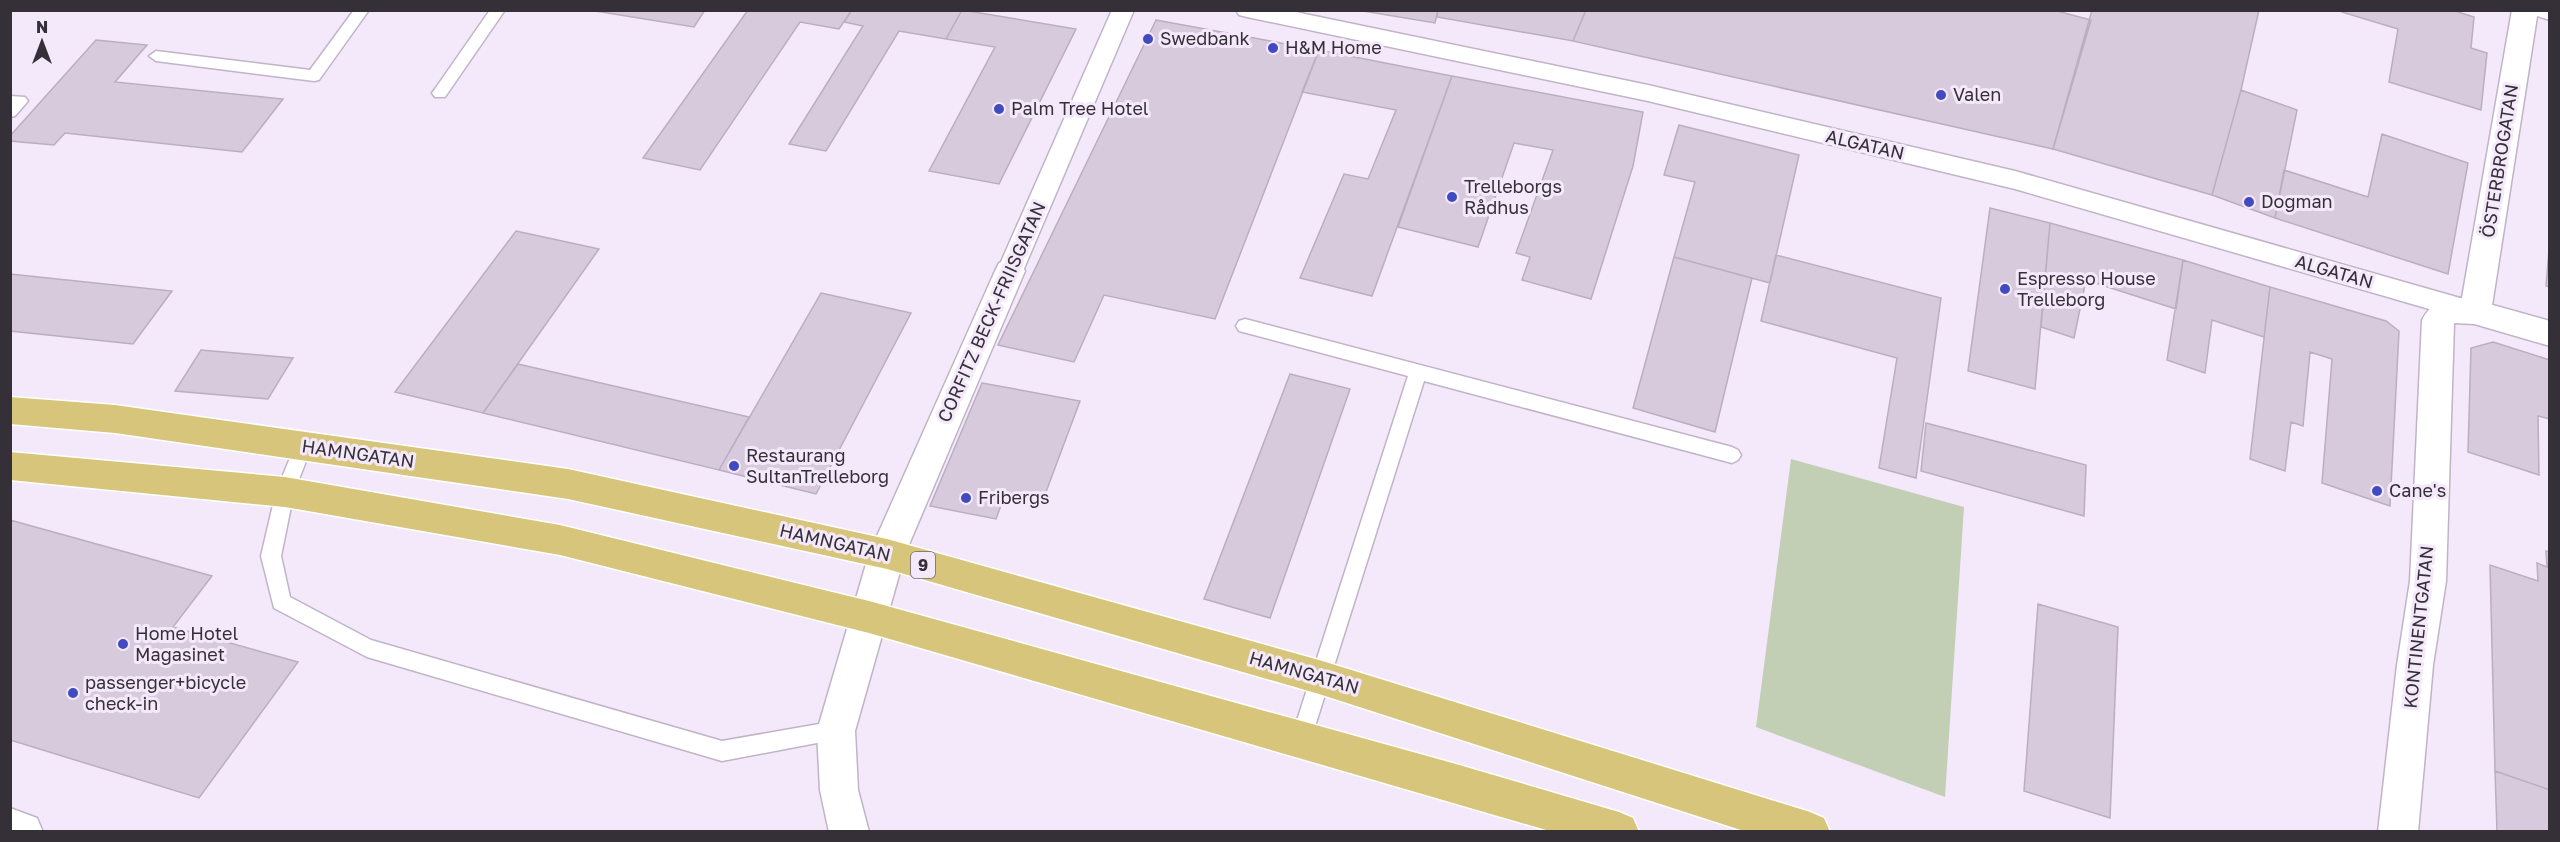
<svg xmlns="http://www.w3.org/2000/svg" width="2560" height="842" viewBox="0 0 2560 842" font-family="'Golos Text',sans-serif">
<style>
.green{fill:#c2cfb5}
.building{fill:#d6cadc;stroke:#baaec0;stroke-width:1.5}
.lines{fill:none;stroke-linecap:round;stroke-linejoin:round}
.service-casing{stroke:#c0b4c6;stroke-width:3}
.pedestrian-casing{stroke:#c0b4c6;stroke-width:3}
.minor-casing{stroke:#c0b4c6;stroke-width:3}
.tertiary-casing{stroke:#c0b4c6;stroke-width:3}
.primary-casing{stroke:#fff;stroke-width:3}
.service{fill:#fff;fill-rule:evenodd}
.pedestrian{fill:#fff;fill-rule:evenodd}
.minor{fill:#fff;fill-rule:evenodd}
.tertiary{fill:#fff;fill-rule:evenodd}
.primary{fill:#d8c57c;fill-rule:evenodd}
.poi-dot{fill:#414abe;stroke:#f4e8fb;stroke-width:2}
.labels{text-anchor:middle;stroke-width:6;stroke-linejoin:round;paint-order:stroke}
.shield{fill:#f4e8fb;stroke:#6e6772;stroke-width:1.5}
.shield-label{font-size:16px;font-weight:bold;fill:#353037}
.poi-label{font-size:18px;fill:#353037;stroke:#f4e8fb;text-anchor:start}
.street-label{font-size:18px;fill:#353037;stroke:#f4e8fb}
</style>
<rect width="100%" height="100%" fill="#f4e8fb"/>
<path class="green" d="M 1791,459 L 1964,507 L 1945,797 L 1756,727 Z"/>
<path class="building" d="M 589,10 L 705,10 L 694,27 Z
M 748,10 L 852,10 L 839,29 L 800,22 L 700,170 L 643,158 Z
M 852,10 L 962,10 L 946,39 L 899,31 L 826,151 L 789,144 L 863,26 L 844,22 Z
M 962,10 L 1076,29 L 999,184 L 929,171 L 995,47 L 946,39 Z
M 1357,10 L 1438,10 L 1435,23 Z
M 1438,10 L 1586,10 L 1573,41 L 1437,17 Z
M 1586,10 L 2053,10 L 2091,20 L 2053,149 L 1573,41 Z
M 2092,10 L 2259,10 L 2241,90 L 2212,195 L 2053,149 Z
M 2343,10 L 2452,10 L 2474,17 L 2471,48 L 2487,53 L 2481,110 L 2389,82 L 2398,29 L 2342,12 Z
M 1156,20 L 1319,50 L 1215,319 L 1104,295 L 1074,362 L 998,345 Z
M 96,40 L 147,45 L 115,82 L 283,99 L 242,152 L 65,133 L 54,145 L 10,141 L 10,136 Z
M 1319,50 L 1452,76 L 1372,296 L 1300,278 L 1344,174 L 1368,179 L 1396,110 L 1302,92 Z
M 1452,76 L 1643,112 L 1633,166 L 1591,299 L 1522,280 L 1530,257 L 1516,253 L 1553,150 L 1514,143 L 1478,247 L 1398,227 Z
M 2241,90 L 2297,110 L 2275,218 L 2212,195 Z
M 1679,125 L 1799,155 L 1770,283 L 1674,257 L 1695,182 L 1664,175 Z
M 2382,134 L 2468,163 L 2448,274 L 2275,218 L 2284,170 L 2368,197 Z
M 1990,208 L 2050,223 L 2035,389 L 1968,371 Z
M 2050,223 L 2183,260 L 2176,309 L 2086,280 L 2074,338 L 2041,327 Z
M 516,231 L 599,249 L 483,413 L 395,392 Z
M 2550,238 L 2550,287 L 2546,286 Z
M 1776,255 L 1941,298 L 1916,478 L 1879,468 L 1897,358 L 1761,321 Z
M 1674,257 L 1752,278 L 1715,432 L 1633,408 Z
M 2183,260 L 2270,287 L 2264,337 L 2212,320 L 2205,373 L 2167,360 Z
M 10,274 L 172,291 L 133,344 L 10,331 Z
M 2270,287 L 2386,321 L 2399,331 L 2390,506 L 2322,483 L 2332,359 L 2310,352 L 2303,426 L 2291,422 L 2285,471 L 2250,459 Z
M 821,293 L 911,313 L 816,494 L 719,470 Z
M 2493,342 L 2550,360 L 2550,419 L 2538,416 L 2539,475 L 2468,452 L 2471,348 Z
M 201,350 L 293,358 L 268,399 L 175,391 Z
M 518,364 L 749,417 L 719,470 L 483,413 Z
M 1290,374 L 1350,389 L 1270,618 L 1204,599 Z
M 982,383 L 1080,401 L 1043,500 L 1006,492 L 996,519 L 930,506 Z
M 1926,423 L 2086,465 L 2084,516 L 1921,471 Z
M 10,520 L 212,576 L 173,627 L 298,662 L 199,798 L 10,740 Z
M 2546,551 L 2550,552 L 2550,790 L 2495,771 L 2490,565 L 2538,581 L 2537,563 L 2547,567 Z
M 2038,604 L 2118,627 L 2110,818 L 2024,791 Z
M 2495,771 L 2550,790 L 2550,832 L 2497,832 Z"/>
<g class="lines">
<defs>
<path id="service" d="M 354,10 L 369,10 L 319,80 L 314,81 L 156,61 L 149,56 L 156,51 L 310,70 Z
M 490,10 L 505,10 L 445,97 L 435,97 L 432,93 L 435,89 Z
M 10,96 L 25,97 L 28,101 L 15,116 L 10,117 Z
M 1245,319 L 1732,447 L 1738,450 L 1741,455 L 1738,460 L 1732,463 L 1424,381 L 1311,739 L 1308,746 L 1301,749 L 1294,746 L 1291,739 L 1408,376 L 1239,331 L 1236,326 L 1239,321 Z
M 303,438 L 309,441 L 312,446 L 294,492 L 281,556 L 290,597 L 371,640 L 722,741 L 836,721 L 843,724 L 846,731 L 843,738 L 722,761 L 367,657 L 274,608 L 261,556 L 276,492 L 297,441 Z"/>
<path id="pedestrian" d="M 1112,10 L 1134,10 L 1023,271 L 1019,278 L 1010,281 L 1001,278 L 997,271 Z
M 1236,10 L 1288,10 L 1305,14 L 1648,85 L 2015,171 L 2474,302 L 2483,305 L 2487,312 L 2483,319 L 2474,322 L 2015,189 L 1648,101 L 1247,17 L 1239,15 Z"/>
<path id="minor" d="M 2533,10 L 2550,10 L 2550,20 L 2537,16 Z
M 1010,259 L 1021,263 L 1025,271 L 905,554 L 855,731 L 858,790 L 869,832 L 829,832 L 820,790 L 817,731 L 869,554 L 995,271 L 999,263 Z
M 2475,300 L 2550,321 L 2550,346 L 2464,321 L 2459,312 L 2464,303 Z
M 10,808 L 37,818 L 43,832 L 10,832 Z"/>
<path id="tertiary" d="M 2512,10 L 2538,10 L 2491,312 L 2486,321 L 2475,324 L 2454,323 L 2446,581 L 2433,665 L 2418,832 L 2378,832 L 2397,665 L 2410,581 L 2422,320 C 2431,303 2443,297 2462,298 Z"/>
<path id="primary" d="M 10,397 L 115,405 L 568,469 L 887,539 L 1319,660 L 1810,812 L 1824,818 L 1830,832 L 1747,832 L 1319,694 L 887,569 L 568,499 L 115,433 L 10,424 Z
M 10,452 L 285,477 L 560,525 L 869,601 L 1456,764 L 1619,812 L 1633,818 L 1639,832 L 1553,832 L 869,633 L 560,555 L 285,507 L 10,480 Z"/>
</defs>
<use href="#service" class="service-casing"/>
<use href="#pedestrian" class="pedestrian-casing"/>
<use href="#minor" class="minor-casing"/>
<use href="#tertiary" class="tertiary-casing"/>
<use href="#primary" class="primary-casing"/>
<use href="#service" class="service"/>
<use href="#pedestrian" class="pedestrian"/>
<use href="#minor" class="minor"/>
<use href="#tertiary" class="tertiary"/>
<use href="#primary" class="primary"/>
</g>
<g class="poi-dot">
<circle cx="1148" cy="39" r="6"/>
<circle cx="1273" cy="48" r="6"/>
<circle cx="1941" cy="95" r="6"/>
<circle cx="999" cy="109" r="6"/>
<circle cx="1452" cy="197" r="6"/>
<circle cx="2249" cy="202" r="6"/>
<circle cx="2005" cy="289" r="6"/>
<circle cx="734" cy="466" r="6"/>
<circle cx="2377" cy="491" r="6"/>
<circle cx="966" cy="498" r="6"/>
<circle cx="123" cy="644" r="6"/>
<circle cx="73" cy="693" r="6"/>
</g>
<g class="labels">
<rect class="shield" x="911" y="552" width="24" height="26" rx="4.5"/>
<g class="shield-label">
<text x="923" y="571">9</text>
</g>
<g class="poi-label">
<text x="1160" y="45">Swedbank</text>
<text x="1285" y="54">H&amp;M Home</text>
<text x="1953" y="101">Valen</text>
<text x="1011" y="115">Palm Tree Hotel</text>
<text x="1464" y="193">Trelleborgs<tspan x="1464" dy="21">Rådhus</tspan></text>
<text x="2261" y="208">Dogman</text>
<text x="2017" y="285">Espresso House<tspan x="2017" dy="21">Trelleborg</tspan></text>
<text x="746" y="462">Restaurang<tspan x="746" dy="21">SultanTrelleborg</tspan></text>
<text x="2389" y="497">Cane's</text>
<text x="978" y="504">Fribergs</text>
<text x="135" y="640">Home Hotel<tspan x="135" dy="21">Magasinet</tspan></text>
<text x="85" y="689">passenger+bicycle<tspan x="85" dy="21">check-in</tspan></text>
</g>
<g class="street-label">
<text transform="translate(1865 145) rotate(13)" y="6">ALGATAN</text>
<text transform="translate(2500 161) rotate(-81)" y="6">ÖSTERBROGATAN</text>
<text transform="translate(2334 272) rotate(16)" y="6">ALGATAN</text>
<text transform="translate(992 312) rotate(-66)" y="6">CORFITZ BECK-FRIISGATAN</text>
<text transform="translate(358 454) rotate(8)" y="6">HAMNGATAN</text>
<text transform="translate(835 543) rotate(13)" y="6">HAMNGATAN</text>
<text transform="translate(2419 627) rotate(-84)" y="6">KONTINENTGATAN</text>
<text transform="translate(1304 673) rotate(16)" y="6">HAMNGATAN</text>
</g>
</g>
<rect width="2560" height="842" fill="none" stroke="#353037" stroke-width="24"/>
<g transform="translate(42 42)" stroke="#f4e8fb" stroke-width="4.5" paint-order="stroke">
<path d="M0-4.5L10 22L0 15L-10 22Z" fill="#353037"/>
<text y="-9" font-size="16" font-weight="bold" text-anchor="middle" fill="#353037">N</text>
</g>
</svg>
